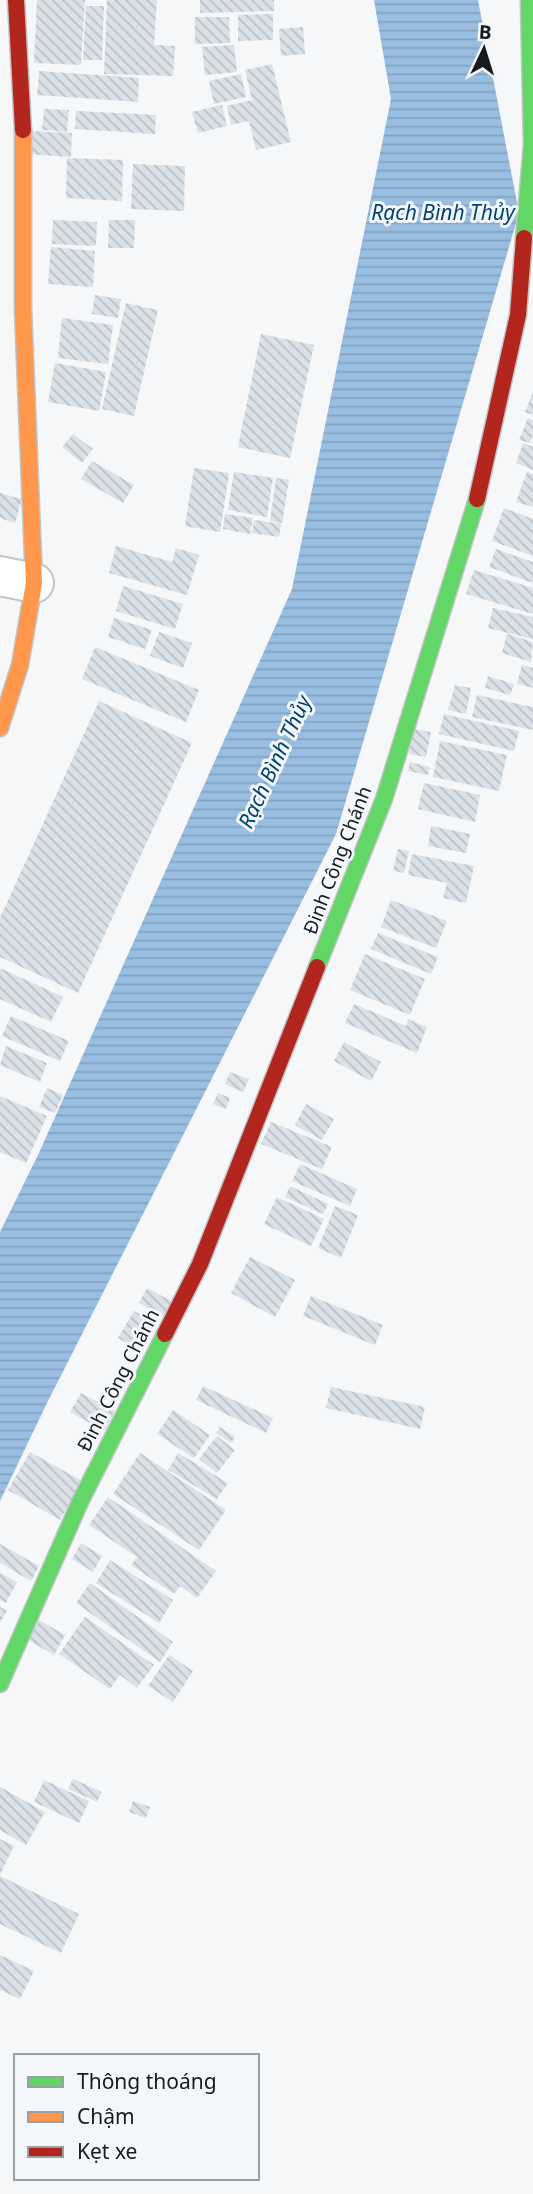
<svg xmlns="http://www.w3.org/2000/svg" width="533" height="2194" viewBox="0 0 533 2194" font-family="'Noto Sans',sans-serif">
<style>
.water{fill:url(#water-rules)}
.building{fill:url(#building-back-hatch)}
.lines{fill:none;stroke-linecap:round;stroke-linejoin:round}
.street-casing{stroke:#c2c4c5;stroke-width:42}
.fast-casing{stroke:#c2c4c5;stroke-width:19}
.slow-casing{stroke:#c2c4c5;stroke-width:19}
.jam-casing{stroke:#c2c4c5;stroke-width:19}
.street{stroke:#fefefe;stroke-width:38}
.fast{stroke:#63d668;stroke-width:16}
.slow{stroke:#ff974d;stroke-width:16}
.jam{stroke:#b3261e;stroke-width:16}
.labels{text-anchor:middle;stroke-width:6;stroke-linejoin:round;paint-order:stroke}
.street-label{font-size:19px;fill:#191a1b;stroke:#f3f7fb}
.water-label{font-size:21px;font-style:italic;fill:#044370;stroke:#f3f7fb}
</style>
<defs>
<pattern id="water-rules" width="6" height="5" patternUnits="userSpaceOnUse" patternTransform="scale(1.75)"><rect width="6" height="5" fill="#99bee1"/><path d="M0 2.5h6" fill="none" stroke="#83a3c0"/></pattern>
<pattern id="building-back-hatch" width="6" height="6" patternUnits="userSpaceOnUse" patternTransform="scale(1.75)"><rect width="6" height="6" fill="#dae1e7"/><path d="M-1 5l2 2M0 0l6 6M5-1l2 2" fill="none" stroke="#bac0c6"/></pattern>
</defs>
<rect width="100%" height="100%" fill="#f5f7f9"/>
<path class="water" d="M 374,0 L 478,0 L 519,213 L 336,834 L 46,1405 L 0,1501 L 0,1232 L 38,1155 L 292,589 L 391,99 Z"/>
<path class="building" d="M 37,0 L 85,0 L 81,65 L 34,63 Z
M 107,0 L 157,0 L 154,45 L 175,46 L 173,76 L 104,74 Z
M 200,0 L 274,0 L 274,11 L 200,13 Z
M 86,6 L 104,6 L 102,60 L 83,60 Z
M 273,14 L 273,40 L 238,41 L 238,15 Z
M 195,17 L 229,17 L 230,43 L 195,44 Z
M 303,27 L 305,54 L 281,56 L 279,29 Z
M 234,45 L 237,72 L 205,75 L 202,47 Z
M 272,64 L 291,142 L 256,150 L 249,121 L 231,125 L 227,106 L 252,100 L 245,70 Z
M 39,71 L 139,78 L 138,102 L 37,95 Z
M 241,74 L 246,97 L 214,104 L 209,81 Z
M 222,105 L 227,126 L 198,133 L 192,112 Z
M 44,109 L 69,110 L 67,132 L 42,130 Z
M 76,111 L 156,115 L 155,134 L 75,129 Z
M 28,131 L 72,133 L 71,157 L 27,154 Z
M 67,158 L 123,160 L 122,201 L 66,198 Z
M 133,164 L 185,166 L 184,211 L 131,209 Z
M 53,220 L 97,222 L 96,246 L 52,244 Z
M 109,220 L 135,220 L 134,248 L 108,248 Z
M 51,247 L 95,251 L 93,287 L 48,284 Z
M 95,295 L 121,299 L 118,318 L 92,314 Z
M 126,303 L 158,310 L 134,416 L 102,409 Z
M 62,318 L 113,325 L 108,364 L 58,358 Z
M 261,334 L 314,345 L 290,458 L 238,447 Z
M 55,363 L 106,372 L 99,411 L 48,402 Z
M 533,392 L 533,415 L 525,412 Z
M 528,418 L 533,420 L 533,435 L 530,443 L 519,440 Z
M 73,434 L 93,449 L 82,463 L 62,447 Z
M 523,443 L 533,447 L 533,470 L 516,463 Z
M 92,461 L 134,485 L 123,503 L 81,479 Z
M 194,468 L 229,473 L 220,532 L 185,526 Z
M 234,472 L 273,478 L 267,517 L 228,510 Z
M 527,472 L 533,474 L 533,507 L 516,502 Z
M 276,478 L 289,480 L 282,523 L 270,521 Z
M 0,493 L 22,499 L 15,523 L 0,518 Z
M 504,508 L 533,519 L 533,556 L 492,541 Z
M 225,514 L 253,518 L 250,534 L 223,529 Z
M 254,520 L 281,524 L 279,537 L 252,533 Z
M 116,546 L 172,562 L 176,548 L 199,555 L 187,595 L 109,573 Z
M 496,549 L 533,562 L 533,583 L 489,567 Z
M 474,570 L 533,588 L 533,614 L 466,594 Z
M 123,586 L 183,604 L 175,629 L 116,611 Z
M 493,608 L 533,617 L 533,639 L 488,628 Z
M 114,618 L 152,630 L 145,649 L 108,637 Z
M 159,632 L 192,643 L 183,668 L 150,656 Z
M 507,634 L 533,642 L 531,662 L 502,653 Z
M 95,647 L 199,690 L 186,722 L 82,679 Z
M 522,665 L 533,668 L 533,688 L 517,684 Z
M 488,676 L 514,684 L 510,695 L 485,688 Z
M 455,685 L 471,688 L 466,714 L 448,710 Z
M 477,695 L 533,707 L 533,730 L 472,717 Z
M 99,701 L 192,743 L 78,993 L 0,957 L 0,918 Z
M 444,714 L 519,731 L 514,751 L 439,734 Z
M 413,729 L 431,732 L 426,757 L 409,754 Z
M 440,741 L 507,755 L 499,791 L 433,777 Z
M 410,762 L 430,767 L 428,775 L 408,771 Z
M 424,783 L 480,795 L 475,822 L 418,809 Z
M 431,826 L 470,834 L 466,853 L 428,846 Z
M 398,849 L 409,851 L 404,873 L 393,871 Z
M 412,854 L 474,866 L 466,903 L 443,898 L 447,883 L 408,875 Z
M 391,900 L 447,921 L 436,948 L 381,927 Z
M 378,933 L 438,957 L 431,974 L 371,949 Z
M 365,954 L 425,979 L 410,1015 L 350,990 Z
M 0,968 L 63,997 L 51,1022 L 0,999 Z
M 354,1004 L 406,1026 L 408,1019 L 427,1027 L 417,1053 L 345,1023 Z
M 11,1016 L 69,1041 L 60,1061 L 2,1036 Z
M 344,1042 L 381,1062 L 371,1081 L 334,1061 Z
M 6,1046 L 47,1063 L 40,1082 L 0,1065 Z
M 230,1072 L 249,1079 L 243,1092 L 225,1084 Z
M 47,1088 L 63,1095 L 55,1113 L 39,1107 Z
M 218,1093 L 230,1098 L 226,1109 L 213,1104 Z
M 0,1096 L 47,1116 L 26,1163 L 0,1152 Z
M 306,1104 L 334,1119 L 322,1140 L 295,1125 Z
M 271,1122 L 332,1147 L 322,1169 L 261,1144 Z
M 300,1164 L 357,1189 L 350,1206 L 292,1181 Z
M 290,1186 L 328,1204 L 323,1214 L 285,1197 Z
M 277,1197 L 324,1219 L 311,1246 L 264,1224 Z
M 335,1206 L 358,1215 L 341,1258 L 318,1248 Z
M 250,1257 L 295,1280 L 275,1317 L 231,1293 Z
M 147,1288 L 173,1302 L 165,1317 L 139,1303 Z
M 311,1296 L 383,1325 L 375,1345 L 303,1316 Z
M 134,1311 L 156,1324 L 141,1351 L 118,1338 Z
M 203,1386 L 273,1418 L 266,1433 L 196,1400 Z
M 331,1387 L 425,1407 L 420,1429 L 326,1408 Z
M 81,1393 L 115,1411 L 104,1431 L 70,1412 Z
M 173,1410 L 210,1435 L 194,1458 L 157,1434 Z
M 220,1427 L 235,1437 L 231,1443 L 216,1433 Z
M 217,1436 L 235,1450 L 217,1473 L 199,1459 Z
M 30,1452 L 82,1481 L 60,1520 L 8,1490 Z
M 140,1453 L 226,1510 L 199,1550 L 113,1494 Z
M 178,1453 L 228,1483 L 217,1499 L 168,1470 Z
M 108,1497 L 216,1571 L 197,1598 L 180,1586 L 174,1594 L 131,1565 L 137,1557 L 89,1525 Z
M 81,1543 L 102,1556 L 93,1572 L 72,1559 Z
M 0,1544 L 39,1566 L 31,1581 L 0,1563 Z
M 110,1560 L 173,1600 L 159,1623 L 96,1583 Z
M 0,1573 L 17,1582 L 6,1603 L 0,1600 Z
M 90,1583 L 173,1642 L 160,1662 L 76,1603 Z
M 0,1607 L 7,1611 L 0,1623 Z
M 85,1617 L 154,1665 L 137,1688 L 120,1675 L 110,1689 L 59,1654 Z
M 39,1620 L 65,1635 L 54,1655 L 28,1640 Z
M 169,1655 L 193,1671 L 173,1702 L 148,1686 Z
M 73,1779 L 102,1792 L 97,1802 L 68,1789 Z
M 44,1780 L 89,1801 L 79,1823 L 34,1802 Z
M 0,1787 L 45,1812 L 26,1845 L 0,1830 Z
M 133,1801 L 150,1807 L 146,1818 L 129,1812 Z
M 0,1839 L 14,1846 L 0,1875 Z
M 0,1876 L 79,1914 L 61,1953 L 0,1924 Z
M 0,1955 L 34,1971 L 20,1999 L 0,1990 Z"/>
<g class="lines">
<defs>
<path id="street" d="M 0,576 L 34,583"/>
<path id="fast" d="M 524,238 L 532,145 L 529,0
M 317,967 L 384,799 L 477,499
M 0,1684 L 80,1502 L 165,1334"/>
<path id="slow" d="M 0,728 L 20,665 L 34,583 L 23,309 L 23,130"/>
<path id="jam" d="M 16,0 L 23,130
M 477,499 L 518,315 L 524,238
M 165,1334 L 200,1264 L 317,967"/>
</defs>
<use href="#street" class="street-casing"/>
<use href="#fast" class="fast-casing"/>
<use href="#slow" class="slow-casing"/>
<use href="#jam" class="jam-casing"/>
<use href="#street" class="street"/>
<use href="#fast" class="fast"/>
<use href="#slow" class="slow"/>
<use href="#jam" class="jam"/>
</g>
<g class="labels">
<g class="street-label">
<text transform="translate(337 860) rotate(-69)" y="7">Đinh Công Chánh</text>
<text transform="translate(118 1380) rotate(-63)" y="7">Đinh Công Chánh</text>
</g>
<g class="water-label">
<text x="443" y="220">Rạch Bình Thủy</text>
<text transform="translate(275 762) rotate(-65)" y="7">Rạch Bình Thủy</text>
</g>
</g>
<rect x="14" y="2054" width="245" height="126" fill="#f3f7fb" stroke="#9c9fa1" stroke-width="2"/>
<rect x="28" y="2077" width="35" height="10" fill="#63d668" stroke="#9c9fa1" stroke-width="2"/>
<text x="77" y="2089" font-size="21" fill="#191a1b">Thông thoáng</text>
<rect x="28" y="2112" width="35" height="10" fill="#ff974d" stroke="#9c9fa1" stroke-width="2"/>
<text x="77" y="2124" font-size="21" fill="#191a1b">Chậm</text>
<rect x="28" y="2147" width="35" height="10" fill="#b3261e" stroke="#9c9fa1" stroke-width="2"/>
<text x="77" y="2159" font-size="21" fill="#191a1b">Kẹt xe</text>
<g transform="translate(484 49) rotate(4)" stroke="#f3f7fb" stroke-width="5" paint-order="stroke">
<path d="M0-5L12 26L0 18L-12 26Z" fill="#191a1b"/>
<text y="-10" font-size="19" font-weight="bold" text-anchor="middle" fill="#191a1b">B</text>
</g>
</svg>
